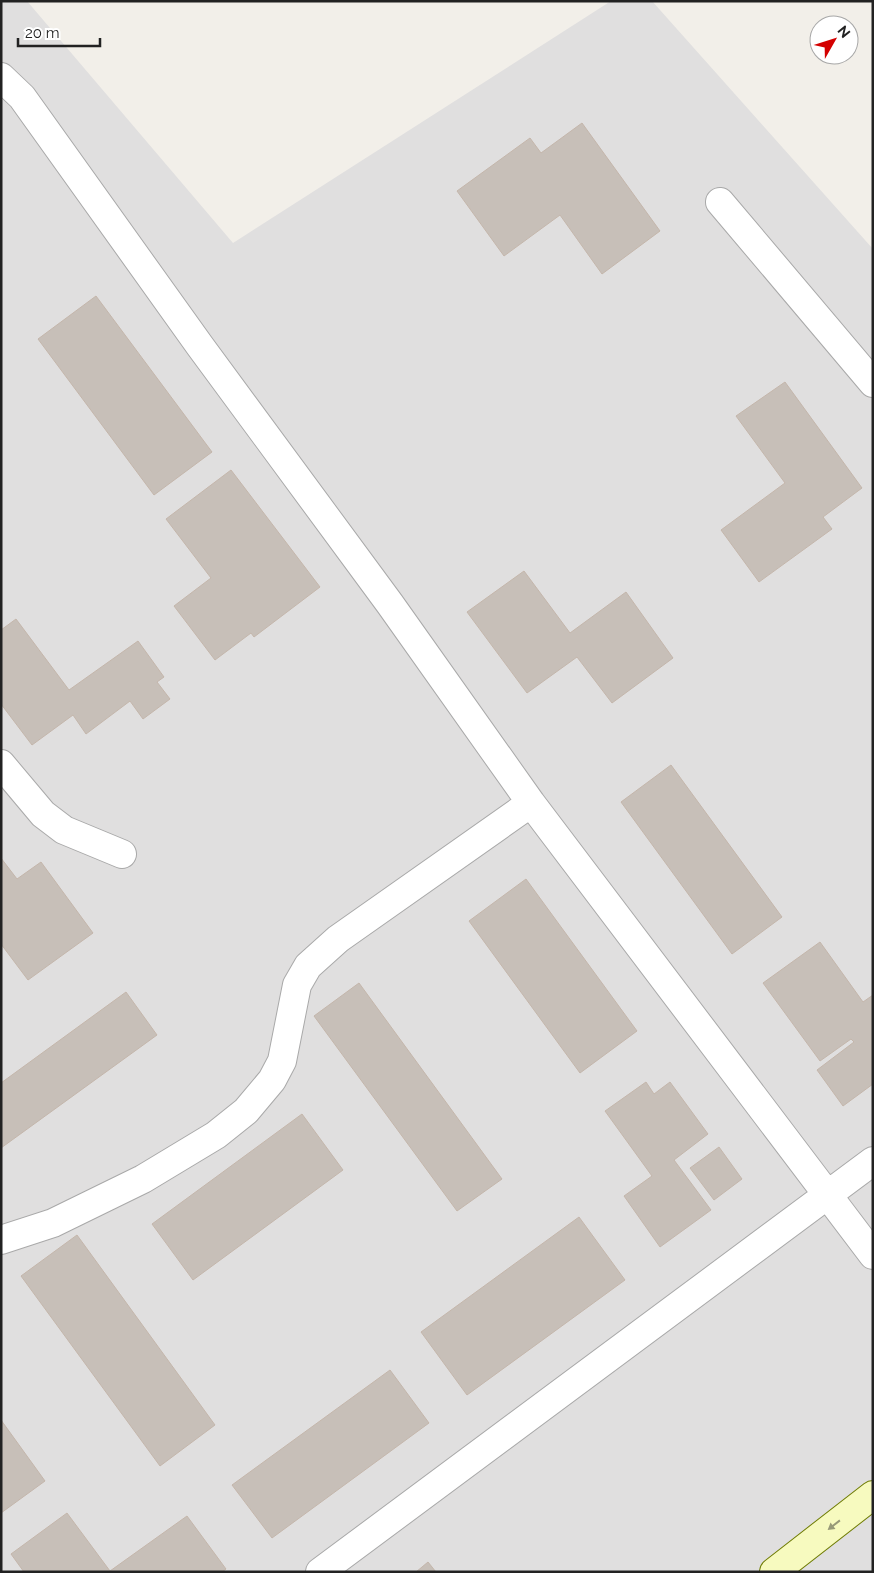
<svg xmlns="http://www.w3.org/2000/svg" width="874" height="1573" viewBox="0 0 874 1573" font-family="Raleway,sans-serif">
<style>
.residential{fill:#e0dfdf}
.building{fill:#c7bfb8;stroke:#c4b6ab}
.lines{fill:none;stroke-linecap:round;stroke-linejoin:round}
.street-casing{stroke:#a9a9a9;stroke-width:30}
.secondary-casing{stroke:#707d05;stroke-width:30}
.street{stroke:#fff;stroke-width:28}
.secondary{stroke:#f7fabf;stroke-width:28}
.oneway{fill:#979978}
</style>
<rect width="100%" height="100%" fill="#f2efe9"/>
<path class="residential" d="M 1,1 L 27,1 L 233,243 L 611,1 L 652,1 L 873,249 L 873,1572 L 1,1572 Z"/>
<path class="building" d="M 582,123 L 660,231 L 602,274 L 560,215 L 504,256 L 457,191 L 530,138 L 541,153 Z
M 96,296 L 212,452 L 154,495 L 38,339 Z
M 785,382 L 862,488 L 823,517 L 832,529 L 759,582 L 721,530 L 785,483 L 736,416 Z
M 231,470 L 320,587 L 254,637 L 251,633 L 215,660 L 174,606 L 211,578 L 166,519 Z
M 524,571 L 570,633 L 626,592 L 673,658 L 612,703 L 577,657 L 527,693 L 467,612 Z
M 16,619 L 69,690 L 138,641 L 164,677 L 157,682 L 170,699 L 143,719 L 130,701 L 86,734 L 73,715 L 32,745 L 1,704 L 1,630 Z
M 671,765 L 782,917 L 732,954 L 621,802 Z
M 1,858 L 17,879 L 41,862 L 93,933 L 28,980 L 1,944 Z
M 526,879 L 637,1031 L 580,1073 L 469,921 Z
M 820,942 L 863,1002 L 873,995 L 873,1084 L 843,1106 L 817,1070 L 854,1042 L 851,1039 L 820,1061 L 763,983 Z
M 359,983 L 502,1179 L 457,1211 L 314,1016 Z
M 126,992 L 157,1035 L 1,1148 L 1,1083 Z
M 646,1082 L 654,1094 L 670,1082 L 708,1134 L 674,1160 L 711,1210 L 660,1247 L 624,1196 L 652,1176 L 605,1111 Z
M 302,1114 L 343,1170 L 193,1280 L 152,1224 Z
M 719,1147 L 742,1179 L 714,1200 L 690,1168 Z
M 579,1217 L 625,1280 L 467,1395 L 421,1332 Z
M 77,1235 L 215,1425 L 160,1466 L 21,1276 Z
M 390,1370 L 429,1423 L 272,1538 L 232,1485 Z
M 1,1420 L 45,1481 L 1,1513 Z
M 67,1513 L 110,1571 L 187,1516 L 226,1569 L 222,1572 L 24,1572 L 11,1554 Z
M 428,1562 L 436,1572 L 416,1572 Z"/>
<g class="lines">
<defs>
<path id="street" d="M 1,77 L 22,97 L 200,346 L 390,604 L 531,803 L 873,1255
M 720,202 L 873,383
M 1,764 L 43,814 L 64,830 L 122,854
M 1,1240 L 53,1223 L 143,1179 L 216,1135 L 246,1111 L 272,1080 L 282,1061 L 297,985 L 308,966 L 338,939 L 531,803
M 320,1572 L 873,1161"/>
<path id="secondary" d="M 774,1572 L 873,1495"/>
</defs>
<use href="#street" class="street-casing"/>
<use href="#secondary" class="secondary-casing"/>
<use href="#street" class="street"/>
<use href="#secondary" class="secondary"/>
</g>
<defs><path id="oneway-solid" d="M-6-.8H1V-3.2L6.5 0L1 3.2V.8H-6Z" transform="scale(1.25)"/></defs>
<use class="oneway" href="#oneway-solid" transform="translate(834 1525) rotate(142)"/>
<rect width="874" height="1573" fill="none" stroke="#222222" stroke-width="5"/>
<g transform="translate(834 40) rotate(51)"><circle r="24" fill="#ffffff" stroke="#a7a7a7"/>
<path d="M0-4L9 19L0 12L-9 19Z" fill="#d40000"/>
<text y="-8" font-size="14" font-weight="bold" text-anchor="middle" fill="#222222">N</text>
</g>
<path d="M18 38v8h82v-8" fill="none" stroke="#222222" stroke-width="2.5"/>
<text x="25" y="38" font-size="15" fill="#222222" stroke="#ffffff" stroke-width="4" paint-order="stroke">20 m</text>
</svg>
